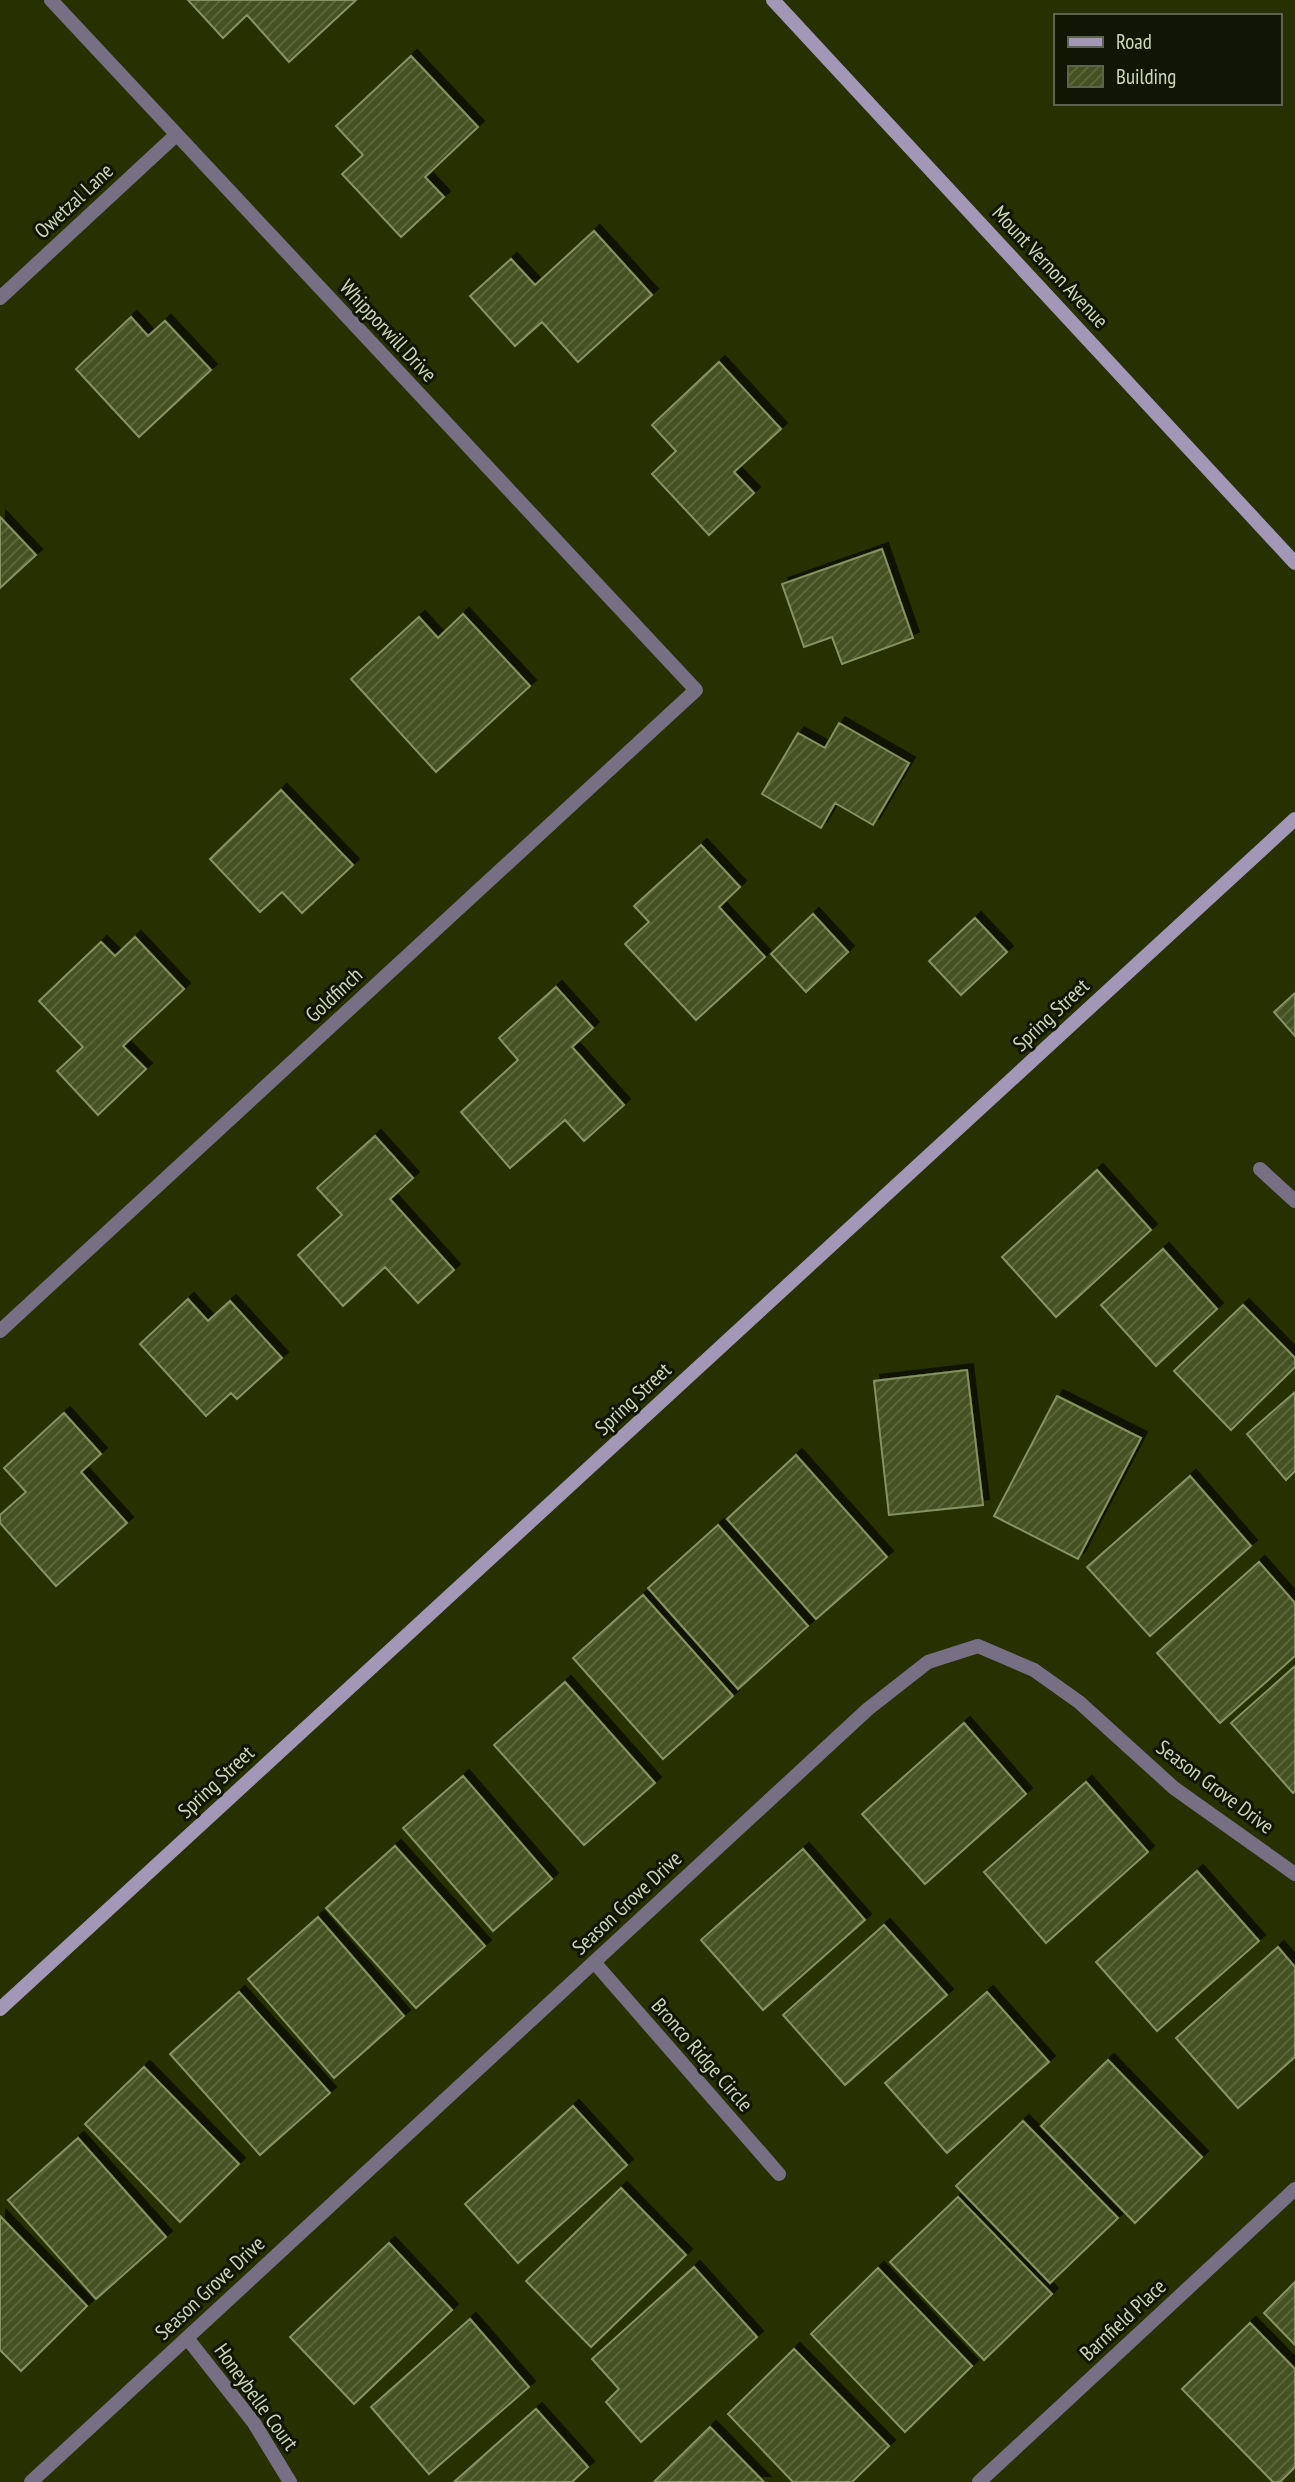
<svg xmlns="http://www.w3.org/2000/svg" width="1295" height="2482" viewBox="0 0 1295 2482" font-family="'PT Sans Narrow',sans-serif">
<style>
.building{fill:url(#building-hatch);stroke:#859361;stroke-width:2;filter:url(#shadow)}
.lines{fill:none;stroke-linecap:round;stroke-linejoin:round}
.street{stroke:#777085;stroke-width:14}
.secondary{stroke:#a397b8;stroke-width:14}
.labels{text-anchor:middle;stroke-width:6;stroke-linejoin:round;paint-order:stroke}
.street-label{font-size:21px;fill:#cdd6bc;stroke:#111604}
</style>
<defs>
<pattern id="building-hatch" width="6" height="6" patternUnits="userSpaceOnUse" patternTransform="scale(1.75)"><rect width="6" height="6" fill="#455121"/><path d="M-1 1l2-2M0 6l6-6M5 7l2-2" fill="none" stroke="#5f693f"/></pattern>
<filter id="shadow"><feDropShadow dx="6" dy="-6" stdDeviation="0" flood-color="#0009"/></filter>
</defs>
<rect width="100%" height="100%" fill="#263000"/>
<path class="building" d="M 188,0 L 356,0 L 289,62 L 247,15 L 223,38 Z
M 411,56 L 478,127 L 425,177 L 444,197 L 401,237 L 342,174 L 363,155 L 336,126 Z
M 594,231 L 652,295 L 578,362 L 542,322 L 515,346 L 470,296 L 511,259 L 535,285 Z
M 131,317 L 148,336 L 165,321 L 211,370 L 139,437 L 76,369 Z
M 719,362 L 781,429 L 734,472 L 754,493 L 709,535 L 652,474 L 676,451 L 652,425 Z
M 0,517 L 36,555 L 0,588 Z
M 882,549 L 913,638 L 842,664 L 832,637 L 804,647 L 782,584 Z
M 463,614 L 530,686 L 436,772 L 351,679 L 419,617 L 438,638 Z
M 839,723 L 909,763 L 873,825 L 835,803 L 821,828 L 762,794 L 798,733 L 825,748 Z
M 281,790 L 353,865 L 302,913 L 282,892 L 260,912 L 210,859 Z
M 701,845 L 740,887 L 719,907 L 765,957 L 696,1020 L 625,944 L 649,922 L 634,906 Z
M 813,914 L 848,952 L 806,992 L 771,954 Z
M 975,918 L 1007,952 L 961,995 L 929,961 Z
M 135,937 L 184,989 L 123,1046 L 146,1069 L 98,1115 L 57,1071 L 83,1047 L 39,1001 L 101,942 L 115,956 Z
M 556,987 L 593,1028 L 572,1047 L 624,1105 L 584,1141 L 565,1120 L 510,1168 L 461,1112 L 518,1060 L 499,1038 Z
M 1295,993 L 1295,1036 L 1274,1012 Z
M 375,1136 L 413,1178 L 390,1199 L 454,1270 L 418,1303 L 385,1267 L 343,1306 L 298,1255 L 342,1215 L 317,1188 Z
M 1097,1170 L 1151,1230 L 1056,1317 L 1002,1257 Z
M 1163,1249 L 1217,1309 L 1156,1366 L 1101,1305 Z
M 188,1299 L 208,1321 L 230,1301 L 282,1358 L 237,1399 L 231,1393 L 206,1416 L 140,1344 Z
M 1243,1305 L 1295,1358 L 1295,1367 L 1231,1430 L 1174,1371 Z
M 967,1370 L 983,1505 L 889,1515 L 874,1381 Z
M 1295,1392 L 1295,1471 L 1286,1480 L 1247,1434 Z
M 1057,1396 L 1141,1438 L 1078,1559 L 994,1516 Z
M 64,1413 L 101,1454 L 81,1472 L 127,1523 L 56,1586 L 0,1523 L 0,1515 L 26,1492 L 4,1468 Z
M 796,1455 L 887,1557 L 816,1619 L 727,1519 Z
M 1190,1476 L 1251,1546 L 1150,1636 L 1087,1567 Z
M 718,1525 L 808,1626 L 738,1689 L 648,1588 Z
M 1259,1562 L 1295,1603 L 1295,1656 L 1220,1723 L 1157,1653 Z
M 643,1595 L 733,1696 L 663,1759 L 573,1658 Z
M 1295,1666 L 1295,1791 L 1293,1793 L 1231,1723 Z
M 565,1682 L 655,1783 L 584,1845 L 494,1745 Z
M 964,1723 L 1026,1794 L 925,1884 L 862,1814 Z
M 463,1776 L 552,1879 L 493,1931 L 403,1828 Z
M 1086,1782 L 1148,1852 L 1046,1943 L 984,1872 Z
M 395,1846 L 485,1946 L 416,2008 L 326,1908 Z
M 803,1849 L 865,1920 L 763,2010 L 701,1940 Z
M 1197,1871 L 1259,1941 L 1157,2031 L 1096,1962 Z
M 318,1917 L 404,2016 L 334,2078 L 248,1979 Z
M 884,1925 L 947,1995 L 845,2085 L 783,2015 Z
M 1278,1947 L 1295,1967 L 1295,2057 L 1238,2108 L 1176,2038 Z
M 239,1992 L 330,2093 L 260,2155 L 170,2054 Z
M 987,1992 L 1049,2062 L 947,2153 L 885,2083 Z
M 1108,2060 L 1202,2157 L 1135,2223 L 1041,2126 Z
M 144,2067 L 239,2164 L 180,2222 L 85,2124 Z
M 573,2106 L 627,2165 L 518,2263 L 465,2204 Z
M 1023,2121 L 1118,2218 L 1050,2283 L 956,2186 Z
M 78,2138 L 166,2237 L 96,2299 L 8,2200 Z
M 621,2188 L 686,2255 L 591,2347 L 526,2281 Z
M 958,2197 L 1052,2294 L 984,2360 L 890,2262 Z
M 0,2216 L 87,2306 L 21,2371 L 0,2350 Z
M 389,2243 L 452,2310 L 354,2404 L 290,2337 Z
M 694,2267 L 757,2337 L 641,2442 L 606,2402 L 619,2389 L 592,2359 Z
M 878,2268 L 972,2366 L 905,2432 L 811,2334 Z
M 1295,2282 L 1295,2345 L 1264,2313 Z
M 470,2319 L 529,2387 L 429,2474 L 371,2407 Z
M 1250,2323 L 1295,2369 L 1295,2467 L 1280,2482 L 1273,2482 L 1182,2389 Z
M 794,2349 L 889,2446 L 852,2482 L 793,2482 L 728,2414 Z
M 536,2409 L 588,2467 L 572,2482 L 454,2482 Z
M 710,2427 L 764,2482 L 654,2482 Z"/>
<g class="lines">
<path class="street" d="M 0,298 L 176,135
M 1260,1169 L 1295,1201
M 0,1331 L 696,690 L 51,0
M 594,1962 L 779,2174
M 187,2338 L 254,2423 L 290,2482
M 31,2482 L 868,1709 L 928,1662 L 978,1646 L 1034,1670 L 1079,1702 L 1174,1788 L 1295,1874
M 979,2482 L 1295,2189"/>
<path class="secondary" d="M 773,0 L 1295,563
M 0,2009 L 1295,819"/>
</g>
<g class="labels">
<g class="street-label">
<text transform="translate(74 201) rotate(-43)" y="7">Owetzal Lane</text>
<text transform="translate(1050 267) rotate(47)" y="7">Mount Vernon Avenue</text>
<text transform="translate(388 331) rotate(47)" y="7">Whipporwill Drive</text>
<text transform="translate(334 995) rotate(-43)" y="7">Goldfinch</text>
<text transform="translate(1051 1015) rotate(-43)" y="7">Spring Street</text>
<text transform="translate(633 1399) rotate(-43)" y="7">Spring Street</text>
<text transform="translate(216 1782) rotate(-43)" y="7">Spring Street</text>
<text transform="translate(1215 1787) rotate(37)" y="7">Season Grove Drive</text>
<text transform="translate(627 1903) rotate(-43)" y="7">Season Grove Drive</text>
<text transform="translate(702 2055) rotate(49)" y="7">Bronco Ridge Circle</text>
<text transform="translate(210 2288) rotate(-43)" y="7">Season Grove Drive</text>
<text transform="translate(1123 2320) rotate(-43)" y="7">Barnfield Place</text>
<text transform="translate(256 2397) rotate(54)" y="7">Honeybelle Court</text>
</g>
</g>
<rect x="1054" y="14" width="228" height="91" fill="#111604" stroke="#5c634e" stroke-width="2"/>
<rect x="1068" y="37" width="35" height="10" fill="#a397b8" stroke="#5c634e" stroke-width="2"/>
<text x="1116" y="49" font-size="21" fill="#cdd6bc">Road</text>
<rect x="1068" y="66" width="35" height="21" fill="url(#building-hatch)" stroke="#5c634e" stroke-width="2"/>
<text x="1116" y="84" font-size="21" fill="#cdd6bc">Building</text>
</svg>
